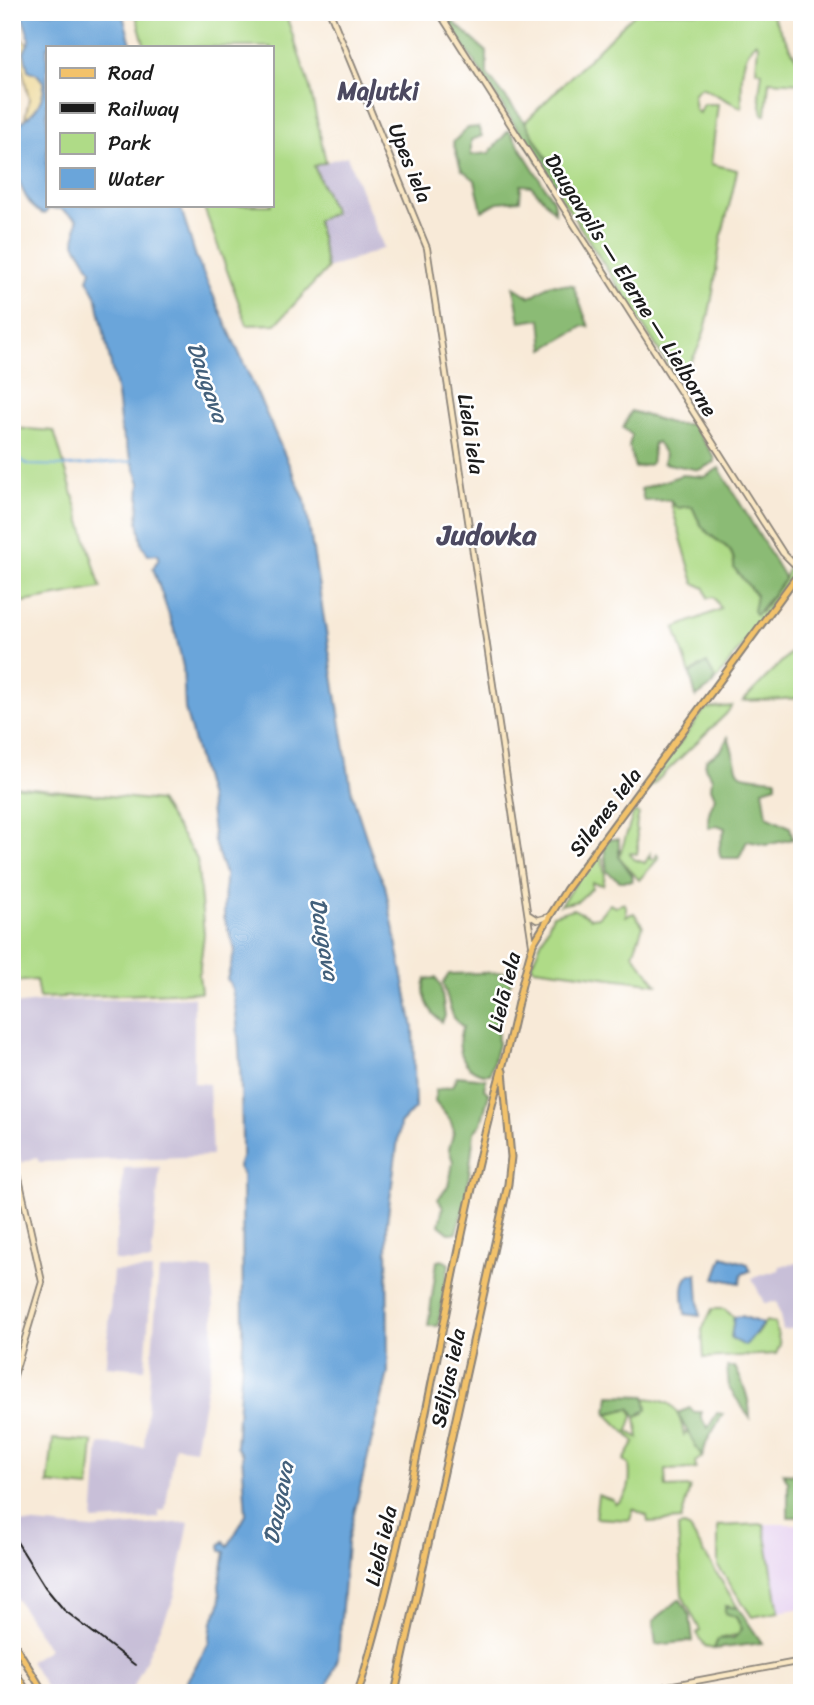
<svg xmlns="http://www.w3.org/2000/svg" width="814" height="1705" viewBox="0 0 814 1705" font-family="Sriracha,sans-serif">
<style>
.built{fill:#e6d2f0}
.industrial{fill:#c8bfd8}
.green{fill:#afdb87;stroke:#667c52;stroke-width:2}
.forest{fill:#8bbb74;stroke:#546c48;stroke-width:2}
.sand{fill:#eeda9e;stroke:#857b5d;stroke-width:2}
.water{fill:#6aa5da;stroke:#43607b;stroke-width:2}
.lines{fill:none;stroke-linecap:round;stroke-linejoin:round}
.stream{stroke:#6aa5da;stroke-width:2}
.secondary-casing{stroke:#8a837a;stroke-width:8}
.primary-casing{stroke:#8a837a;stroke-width:9}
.secondary{stroke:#fae7c3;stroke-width:4.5}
.primary{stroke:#f3c26a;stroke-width:5}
.tram{stroke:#1c1c1c;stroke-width:2}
.rail{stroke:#1c1c1c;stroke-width:2}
.labels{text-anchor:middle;stroke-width:5;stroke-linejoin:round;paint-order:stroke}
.street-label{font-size:21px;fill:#1c1c1c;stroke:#fff}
.water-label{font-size:23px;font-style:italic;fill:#43607b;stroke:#fff}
.quarter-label{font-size:24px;font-weight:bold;fill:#4c4960;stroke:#fff}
.district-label{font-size:28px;font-weight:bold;fill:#4c4960;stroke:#fff}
</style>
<rect width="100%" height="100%" fill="#fff"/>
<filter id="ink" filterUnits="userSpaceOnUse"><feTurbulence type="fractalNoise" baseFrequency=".0143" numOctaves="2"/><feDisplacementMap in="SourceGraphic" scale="14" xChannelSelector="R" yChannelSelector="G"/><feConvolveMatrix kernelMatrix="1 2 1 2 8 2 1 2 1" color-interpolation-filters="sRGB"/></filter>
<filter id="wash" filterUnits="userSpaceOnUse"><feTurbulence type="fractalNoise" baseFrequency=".00686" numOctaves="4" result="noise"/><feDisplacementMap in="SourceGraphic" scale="28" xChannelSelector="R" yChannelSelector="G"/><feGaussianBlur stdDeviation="1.57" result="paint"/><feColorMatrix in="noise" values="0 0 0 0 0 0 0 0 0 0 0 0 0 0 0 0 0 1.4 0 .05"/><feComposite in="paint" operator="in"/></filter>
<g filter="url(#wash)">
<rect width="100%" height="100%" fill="#f8ead8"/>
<path class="built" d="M 764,1524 L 802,1524 L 802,1608 L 779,1612 Z"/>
<path class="industrial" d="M 347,156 L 384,248 L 327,269 L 317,219 L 333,213 L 314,165 Z
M 194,997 L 194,1083 L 209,1084 L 212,1156 L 39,1162 L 37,1157 L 21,1163 L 12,1124 L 12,1005 L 48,1001 Z
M 160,1167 L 151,1262 L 114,1261 L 124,1168 Z
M 802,1262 L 802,1327 L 783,1330 L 777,1302 L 764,1303 L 752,1278 L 779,1270 L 780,1266 Z
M 212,1269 L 214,1319 L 211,1364 L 195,1449 L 175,1446 L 165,1510 L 159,1511 L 159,1518 L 93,1521 L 99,1444 L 144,1447 L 159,1270 Z
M 152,1270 L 145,1369 L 106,1366 L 113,1271 Z
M 12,1522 L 93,1529 L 189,1522 L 174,1598 L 131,1693 L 49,1693 L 30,1661 L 49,1649 L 12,1592 Z"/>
<path class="green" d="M 135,12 L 285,12 L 310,88 L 326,162 L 314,166 L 334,213 L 317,220 L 327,269 L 276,324 L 247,325 L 203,205 L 271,205 L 271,47 L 145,47 Z
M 636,12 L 770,12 L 802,68 L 802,83 L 769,81 L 766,115 L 763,115 L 759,94 L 762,72 L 756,70 L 758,45 L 755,42 C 738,61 742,85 742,108 L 701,87 L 693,94 L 695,110 L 699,113 L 703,104 L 718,104 L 711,164 L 737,170 C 733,194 726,216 721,239 C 714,277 711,354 676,377 L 559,194 L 560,181 L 525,122 Z
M 12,428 L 54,431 L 101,588 L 12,604 Z
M 670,500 L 677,508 L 692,506 C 696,515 699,524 706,531 C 719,545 735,545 734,568 L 756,595 L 761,612 L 784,580 L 789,566 L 794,574 L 713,685 L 715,678 L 700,666 L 690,674 L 675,628 L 721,609 L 714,597 L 708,598 L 705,588 L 694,583 Z
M 802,641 L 802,698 L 743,701 Z
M 732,706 L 726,714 L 640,797 L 705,709 Z
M 12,786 L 159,801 L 197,859 L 204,934 L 199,975 L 201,992 L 39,998 L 36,980 L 12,982 Z
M 634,812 L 639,814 C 632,833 641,839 637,854 L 630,853 L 633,859 L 645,863 L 650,854 L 650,859 L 655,859 L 657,854 L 659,858 L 639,880 L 619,857 Z
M 595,856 L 602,858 L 605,875 L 603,885 L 592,883 L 592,888 L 578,901 L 560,905 Z
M 623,903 L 626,906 L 626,916 L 634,913 L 643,926 L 633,954 L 657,984 L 534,968 L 531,965 L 553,915 L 573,909 L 591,918 L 598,917 L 610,904 L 615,907 Z
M 712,1309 L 724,1309 L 734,1317 L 731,1338 L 738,1342 L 757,1334 L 766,1321 L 775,1323 L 780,1345 L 776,1354 L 704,1358 L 702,1330 Z
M 645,1398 C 673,1400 679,1408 684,1435 L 686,1432 L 696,1442 L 702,1457 L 695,1462 L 696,1469 L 665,1470 L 666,1488 L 690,1487 L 681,1520 L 648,1522 L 647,1516 L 633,1509 L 630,1520 L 595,1518 L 598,1495 L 613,1500 L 615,1504 C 630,1497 631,1481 629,1464 L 624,1460 L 635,1442 L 607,1414 L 630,1408 L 633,1416 L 628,1431 L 639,1438 L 636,1417 L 644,1413 Z
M 53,1439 L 93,1442 L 89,1488 L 48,1484 Z
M 764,1524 L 779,1612 L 752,1617 L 718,1566 L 718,1526 Z
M 684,1526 L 689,1528 L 738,1608 L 725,1606 L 725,1613 L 736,1617 L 742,1629 L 740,1634 L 718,1639 L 714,1649 L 705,1647 L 697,1633 L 700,1630 L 682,1595 L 678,1527 Z"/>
<path class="forest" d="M 451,20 L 487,52 L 487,74 L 525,122 L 560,181 L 559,194 L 449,23 Z
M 478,127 L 482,136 L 471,140 L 471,155 L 489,153 L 509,130 L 553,200 L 555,212 L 531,186 L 521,185 L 520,200 L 498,202 L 482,211 L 475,180 L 461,169 L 453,142 L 468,128 Z
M 551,284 L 573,285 L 589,327 L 584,326 L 544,349 L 541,319 L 520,322 L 514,287 L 530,297 Z
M 631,411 L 673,424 L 691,424 L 714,456 L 715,462 L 699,470 L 663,463 L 665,455 L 657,442 L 654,443 L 651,464 L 635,468 L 629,446 L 632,435 L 623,428 Z
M 719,468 L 783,575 L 784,580 L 756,615 L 753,611 L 756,595 L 734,568 C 736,545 719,545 706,531 C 699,524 696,515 692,506 L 677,508 L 670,500 L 644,501 L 641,489 L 682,475 L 705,477 Z
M 707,663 L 715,678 L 713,685 L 696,697 L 690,674 Z
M 728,737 C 744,781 726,774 776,779 L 776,785 L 763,789 L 767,816 L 790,827 L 793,839 L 766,845 L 747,841 L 739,858 L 721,858 C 716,845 723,840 725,828 L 717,825 L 709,828 C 706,815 711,808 715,797 L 711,788 L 712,778 L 705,767 L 706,760 L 721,750 Z
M 607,839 L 619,839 L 619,857 L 632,875 L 632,881 L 620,881 L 607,872 L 604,847 Z
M 510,972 L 513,977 L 497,1015 L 498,1044 L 490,1074 C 465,1076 453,1047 463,1027 L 453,1018 L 443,983 L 449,974 Z
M 436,978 L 441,987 L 445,1016 L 442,1022 C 429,1013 420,993 426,979 Z
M 457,1076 L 486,1079 L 484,1089 L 489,1094 L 481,1124 L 474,1132 L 466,1200 L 456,1233 L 449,1233 L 439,1225 L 443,1207 L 438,1199 L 449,1185 L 453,1162 L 449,1149 L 454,1131 L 450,1120 L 435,1102 L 436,1090 L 452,1086 Z
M 443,1260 L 449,1264 L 438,1326 L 428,1326 L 437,1261 Z
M 727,1367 L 735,1367 C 743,1383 750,1399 750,1418 L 729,1388 Z
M 609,1395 L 645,1396 L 647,1409 L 636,1417 L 630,1408 L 607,1414 Z
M 690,1408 L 694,1412 L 701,1412 L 701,1419 L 708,1428 L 717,1413 L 723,1414 L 707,1441 L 702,1457 L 677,1413 Z
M 783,1473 L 802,1475 L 802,1517 L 788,1517 L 788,1482 Z
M 680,1599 L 690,1616 L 693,1641 L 656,1645 L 653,1621 Z
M 725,1606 L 738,1608 L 762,1643 L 714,1649 L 718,1639 L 734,1638 L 742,1629 L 736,1617 L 725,1613 Z"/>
<path class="sand" d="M 15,35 L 29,44 L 37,74 L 44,83 C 44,99 40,109 25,118 L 29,99 Z"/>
<path class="water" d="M 21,12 L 122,12 L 132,47 L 47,47 L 47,205 L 180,205 L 196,257 L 305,500 L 352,794 L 375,864 L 385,885 L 413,1027 L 415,1108 L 400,1124 L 387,1222 L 388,1373 L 347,1543 L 338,1658 L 325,1693 L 180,1693 L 209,1643 L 212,1622 L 221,1602 L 219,1586 L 225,1552 L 221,1551 L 220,1545 L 224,1541 L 228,1546 L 246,1515 L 242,1454 L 236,1447 L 243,1342 L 242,1174 L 238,1167 L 242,1155 C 242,1128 241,992 227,979 L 235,950 L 224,917 L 225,874 L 214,842 L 209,799 L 185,709 L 183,667 L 176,636 L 153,568 L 159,558 L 158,554 L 148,555 L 142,545 L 138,521 L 140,483 L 121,431 L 117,394 L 96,295 L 88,280 L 91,270 L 75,243 L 77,219 L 60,209 L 48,209 L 45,214 C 21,210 7,149 14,128 C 31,116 44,105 44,83 L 37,74 L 28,70 L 24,52 L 30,40 Z
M 723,1256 L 748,1264 L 750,1271 L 742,1274 L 740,1283 L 715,1278 Z
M 690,1274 L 697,1274 L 700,1316 L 685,1314 C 684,1301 679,1283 690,1274 Z
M 742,1316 L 763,1324 L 745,1346 L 731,1338 L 734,1317 Z"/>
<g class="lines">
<path class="stream" d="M 12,453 L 28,465 L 70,466 L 133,461"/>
</g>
</g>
<g filter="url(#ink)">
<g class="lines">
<defs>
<path id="secondary" d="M 330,12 L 427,248 L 532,944
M 439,12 L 783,553 L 801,571
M 529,915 L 537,920 L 548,917
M 12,1147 L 42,1282 L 12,1382
M 631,1693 L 802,1661"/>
<path id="primary" d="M 12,1640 L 44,1693
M 12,1667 L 28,1693
M 358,1693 C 421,1488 445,1274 502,1068 C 514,1027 520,985 533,944 L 566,890 L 802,569
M 395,1693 L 508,1184 L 511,1157 L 503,1071"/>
</defs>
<use href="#secondary" class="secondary-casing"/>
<use href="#primary" class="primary-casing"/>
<use href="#secondary" class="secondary"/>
<use href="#primary" class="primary"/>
<path class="tram" d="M 12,1689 L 15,1693"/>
<path class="rail" d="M 12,1534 L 45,1587 L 64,1610 L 135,1665"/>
</g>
</g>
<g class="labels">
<g class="street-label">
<text transform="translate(410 163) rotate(68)" y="7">Upes iela</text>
<text transform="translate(631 285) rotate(58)" y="7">Daugavpils — Elerne — Lielborne</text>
<text transform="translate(471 434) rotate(81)" y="7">Lielā iela</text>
<text transform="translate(605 812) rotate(-53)" y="7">Silenes iela</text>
<text transform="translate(504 992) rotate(-76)" y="7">Lielā iela</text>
<text transform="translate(448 1378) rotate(-78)" y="7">Sēlijas iela</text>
<text transform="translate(381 1546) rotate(-77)" y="7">Lielā iela</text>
</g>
<g class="water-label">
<text transform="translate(208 382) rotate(71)" y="8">Daugava</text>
<text transform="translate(325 939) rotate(80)" y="8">Daugava</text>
<text transform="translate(278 1503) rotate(-79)" y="8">Daugava</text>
</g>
<g class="quarter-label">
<text x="378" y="99">Maļutki</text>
</g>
<g class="district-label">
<text x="487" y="544">Judovka</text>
</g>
</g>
<rect width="814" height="1705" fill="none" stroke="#fff" stroke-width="42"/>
<rect x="46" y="46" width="228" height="161" fill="#ffffff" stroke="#a4a4a4" stroke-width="2"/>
<rect x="60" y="68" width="35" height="10" fill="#f3c26a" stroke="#a4a4a4" stroke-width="2"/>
<text x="108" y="80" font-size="21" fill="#1c1c1c">Road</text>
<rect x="60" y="103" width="35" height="10" fill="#1c1c1c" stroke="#a4a4a4" stroke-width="2"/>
<text x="108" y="116" font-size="21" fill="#1c1c1c">Railway</text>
<rect x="60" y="133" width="35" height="21" fill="#afdb87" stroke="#a4a4a4" stroke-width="2"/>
<text x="108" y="150" font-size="21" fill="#1c1c1c">Park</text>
<rect x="60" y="168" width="35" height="21" fill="#6aa5da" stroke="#a4a4a4" stroke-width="2"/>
<text x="108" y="186" font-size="21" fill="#1c1c1c">Water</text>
</svg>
